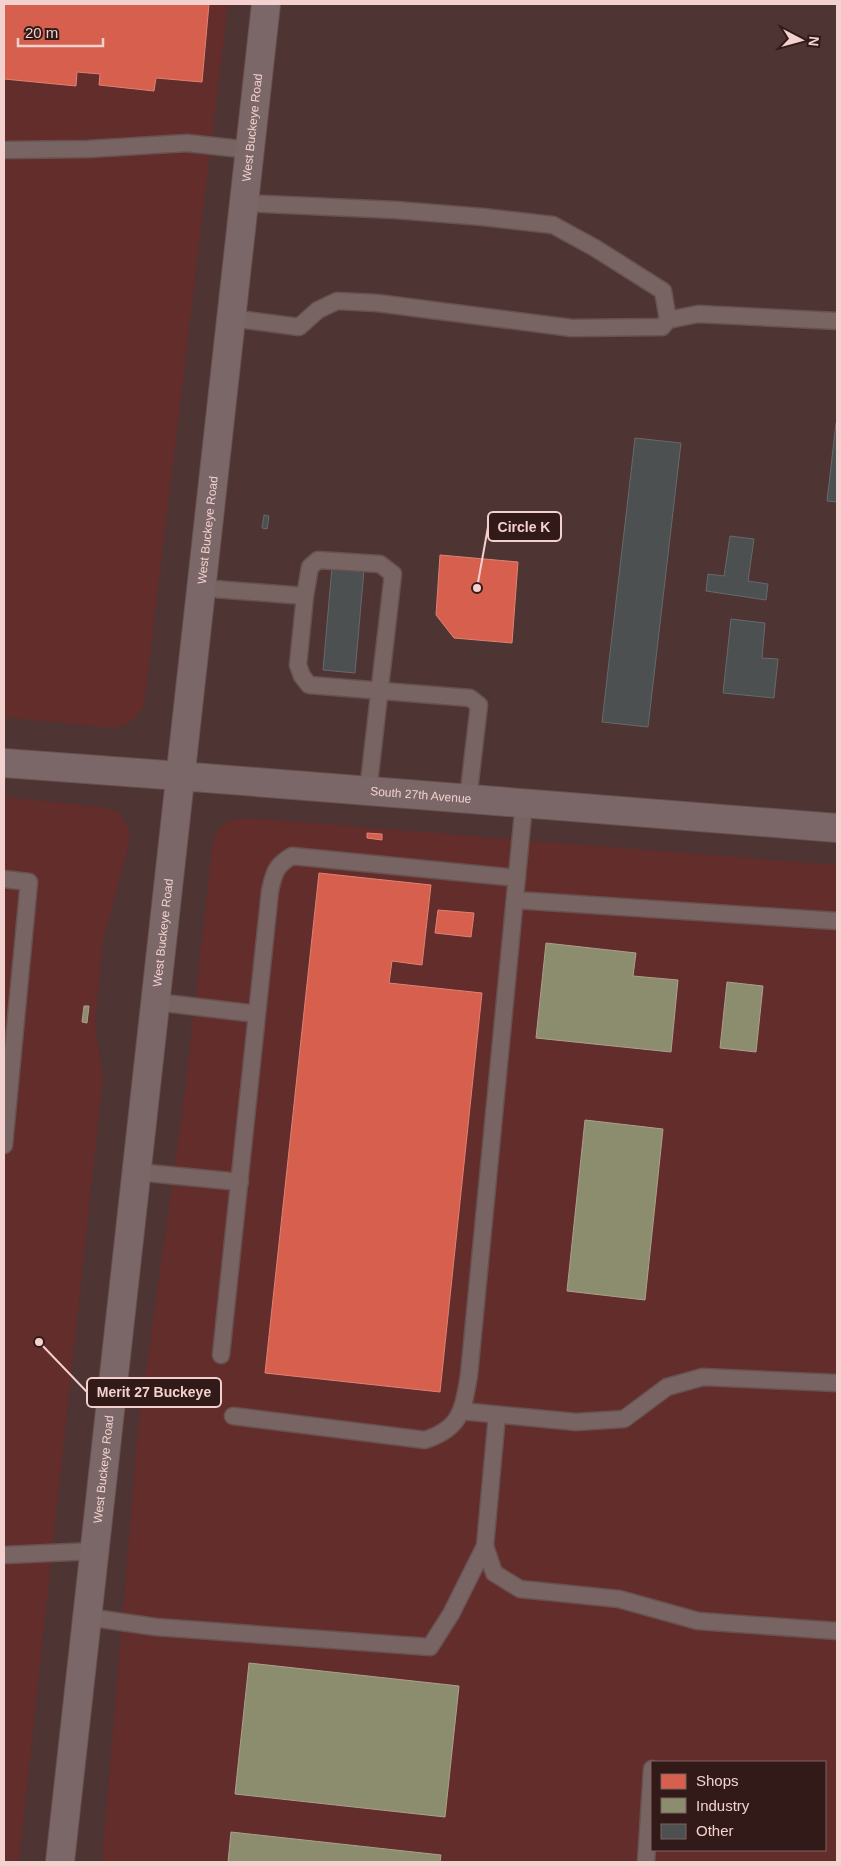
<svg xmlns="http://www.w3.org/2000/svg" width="841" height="1866" viewBox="0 0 841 1866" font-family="Helvetica,sans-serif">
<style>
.built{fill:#622d2b;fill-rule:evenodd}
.shops{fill:#d6604d;stroke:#de8274}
.industry{fill:#8c8c6e;stroke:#aba18b}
.building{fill:#4d5050;stroke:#67696a}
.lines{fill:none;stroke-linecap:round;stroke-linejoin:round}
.service-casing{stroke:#68514e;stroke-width:19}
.secondary-casing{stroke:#68514e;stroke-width:30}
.service{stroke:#786462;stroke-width:16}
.secondary{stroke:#7c6768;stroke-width:28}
.labels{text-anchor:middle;stroke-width:5;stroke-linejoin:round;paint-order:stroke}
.street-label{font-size:12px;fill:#f2d1ce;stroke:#311a18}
.leader{fill:none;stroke:#f2d1ce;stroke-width:2}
.callout-dot{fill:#f2d1ce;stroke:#311a18;stroke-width:2}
.callout{fill:#311a18;stroke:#f2d1ce;stroke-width:2}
.callout-label{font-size:14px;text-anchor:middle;font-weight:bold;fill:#f2d1ce}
</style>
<rect width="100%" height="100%" fill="#4e3432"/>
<path class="built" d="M 4,4 L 228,4 L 144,705 L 136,717 L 126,725 L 111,728 L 4,717 Z
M 4,797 L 103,807 L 117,812 L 124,819 L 130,831 L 128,848 L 103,941 L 95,1025 L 103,1078 L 19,1862 L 4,1862 Z
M 248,818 L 837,865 L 837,1862 L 102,1862 L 140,1407 L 148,1357 L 185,1091 L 213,840 L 220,828 L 231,820 ZM 652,1762 L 825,1762 L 825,1850 L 652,1850 Z"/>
<path class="shops" d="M 4,4 L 209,4 L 202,82 L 156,78 L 154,91 L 99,85 L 100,74 L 77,72 L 76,86 L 4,79 Z
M 440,555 L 518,562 L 512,643 L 454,638 L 436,615 Z
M 367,833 L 382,834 L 382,840 L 367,838 Z
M 319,873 L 431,885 L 422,965 L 392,961 L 389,983 L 482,993 L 440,1392 L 265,1373 Z
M 438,910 L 474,913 L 471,937 L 435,933 Z"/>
<path class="industry" d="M 546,943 L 636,953 L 633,976 L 678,980 L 671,1052 L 536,1038 Z
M 727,982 L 763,986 L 756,1052 L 720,1048 Z
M 84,1006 L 89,1006 L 87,1023 L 82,1022 Z
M 585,1120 L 663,1129 L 645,1300 L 567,1291 Z
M 249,1663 L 459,1686 L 445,1817 L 235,1794 Z
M 231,1832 L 441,1855 L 440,1862 L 228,1862 Z"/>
<path class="building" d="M 836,423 L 837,424 L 837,502 L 827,501 Z
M 635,438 L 681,443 L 648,727 L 602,722 Z
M 264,515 L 269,516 L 267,529 L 262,528 Z
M 730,536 L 754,539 L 748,581 L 768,584 L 766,600 L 706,591 L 708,574 L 724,576 Z
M 332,567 L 364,570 L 355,673 L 323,670 Z
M 731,619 L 765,623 L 762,658 L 778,659 L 774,698 L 723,693 Z"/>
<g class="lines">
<defs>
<path id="service" d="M 4,150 L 88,149 L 187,143 L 250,150
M 231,318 L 299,327 L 318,310 L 337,301 L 377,303 L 572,328 L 662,327 L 668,320 L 663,291 L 595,248 L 553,225 L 483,217 L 396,210 L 243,203
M 668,320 L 698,314 L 837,321
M 201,588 L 305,596 L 310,567 L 318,560 L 380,564 L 393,574 L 368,791
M 305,596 L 298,665 L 302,676 L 309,685 L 470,698 L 479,705 L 468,799
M 4,879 L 29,882 L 4,1145
M 515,900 L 837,921
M 156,1002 L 257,1014
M 137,1172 L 240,1182
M 221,1355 L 270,891 C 274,873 275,866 292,856 L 517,878
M 461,1411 L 576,1422 L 624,1419 L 667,1387 L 703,1377 L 837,1383
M 497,1415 L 485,1546 L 494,1573 L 520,1589 L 619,1599 L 698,1621 L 837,1631
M 233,1416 L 425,1440 C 462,1428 463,1409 469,1375 L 524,803
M 4,1555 L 95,1551
M 87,1617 L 156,1627 L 430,1647 L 451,1614 L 485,1546
M 646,1862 L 652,1769"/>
<g id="secondary">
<path id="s1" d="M 4,763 L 180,776 L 837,828"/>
<path id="s2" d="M 60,1862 L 266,4"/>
</g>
</defs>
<use href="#service" class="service-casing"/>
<use href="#secondary" class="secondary-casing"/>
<use href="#service" class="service"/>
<use href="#secondary" class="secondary"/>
</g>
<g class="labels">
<g class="street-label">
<text dy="4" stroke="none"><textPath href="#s2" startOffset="1745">West Buckeye Road</textPath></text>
<text dy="4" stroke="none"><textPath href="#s2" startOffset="1340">West Buckeye Road</textPath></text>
<text dy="4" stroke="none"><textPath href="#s1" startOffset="418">South 27th Avenue</textPath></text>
<text dy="4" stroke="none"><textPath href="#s2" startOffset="935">West Buckeye Road</textPath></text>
<text dy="4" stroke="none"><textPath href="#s2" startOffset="395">West Buckeye Road</textPath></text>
</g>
</g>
<path class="leader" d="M477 588L488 527M39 1342L87 1392"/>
<g class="callout-dot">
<circle cx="477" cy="588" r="5"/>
<circle cx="39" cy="1342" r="5"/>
</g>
<g class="callout">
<rect x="488" y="512" width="73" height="29" rx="5"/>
<rect x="87" y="1378" width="134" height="29" rx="5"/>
</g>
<g class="callout-label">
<text x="524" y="532">Circle K</text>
<text x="154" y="1397">Merit 27 Buckeye</text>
</g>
<rect width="841" height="1866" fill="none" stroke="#f2d1ce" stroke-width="10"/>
<rect x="651" y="1761" width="175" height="90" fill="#311a18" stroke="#7e6361"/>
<rect x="661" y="1774" width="25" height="15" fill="#d6604d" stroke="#7e6361"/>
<text x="696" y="1786" font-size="15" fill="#f2d1ce">Shops</text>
<rect x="661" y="1798" width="25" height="15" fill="#8c8c6e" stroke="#7e6361"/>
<text x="696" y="1811" font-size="15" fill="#f2d1ce">Industry</text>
<rect x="661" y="1824" width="25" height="15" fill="#4d5050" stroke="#7e6361"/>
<text x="696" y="1836" font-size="15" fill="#f2d1ce">Other</text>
<g transform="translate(801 40) rotate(96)" stroke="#311a18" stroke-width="4" paint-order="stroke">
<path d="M0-4L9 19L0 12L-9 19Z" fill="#f2d1ce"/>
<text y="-8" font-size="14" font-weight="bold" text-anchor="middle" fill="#f2d1ce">N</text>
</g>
<path d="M18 38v8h85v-8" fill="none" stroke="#f2d1ce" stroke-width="2.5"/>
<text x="25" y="38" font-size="15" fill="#f2d1ce" stroke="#311a18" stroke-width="4" paint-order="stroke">20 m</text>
</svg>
